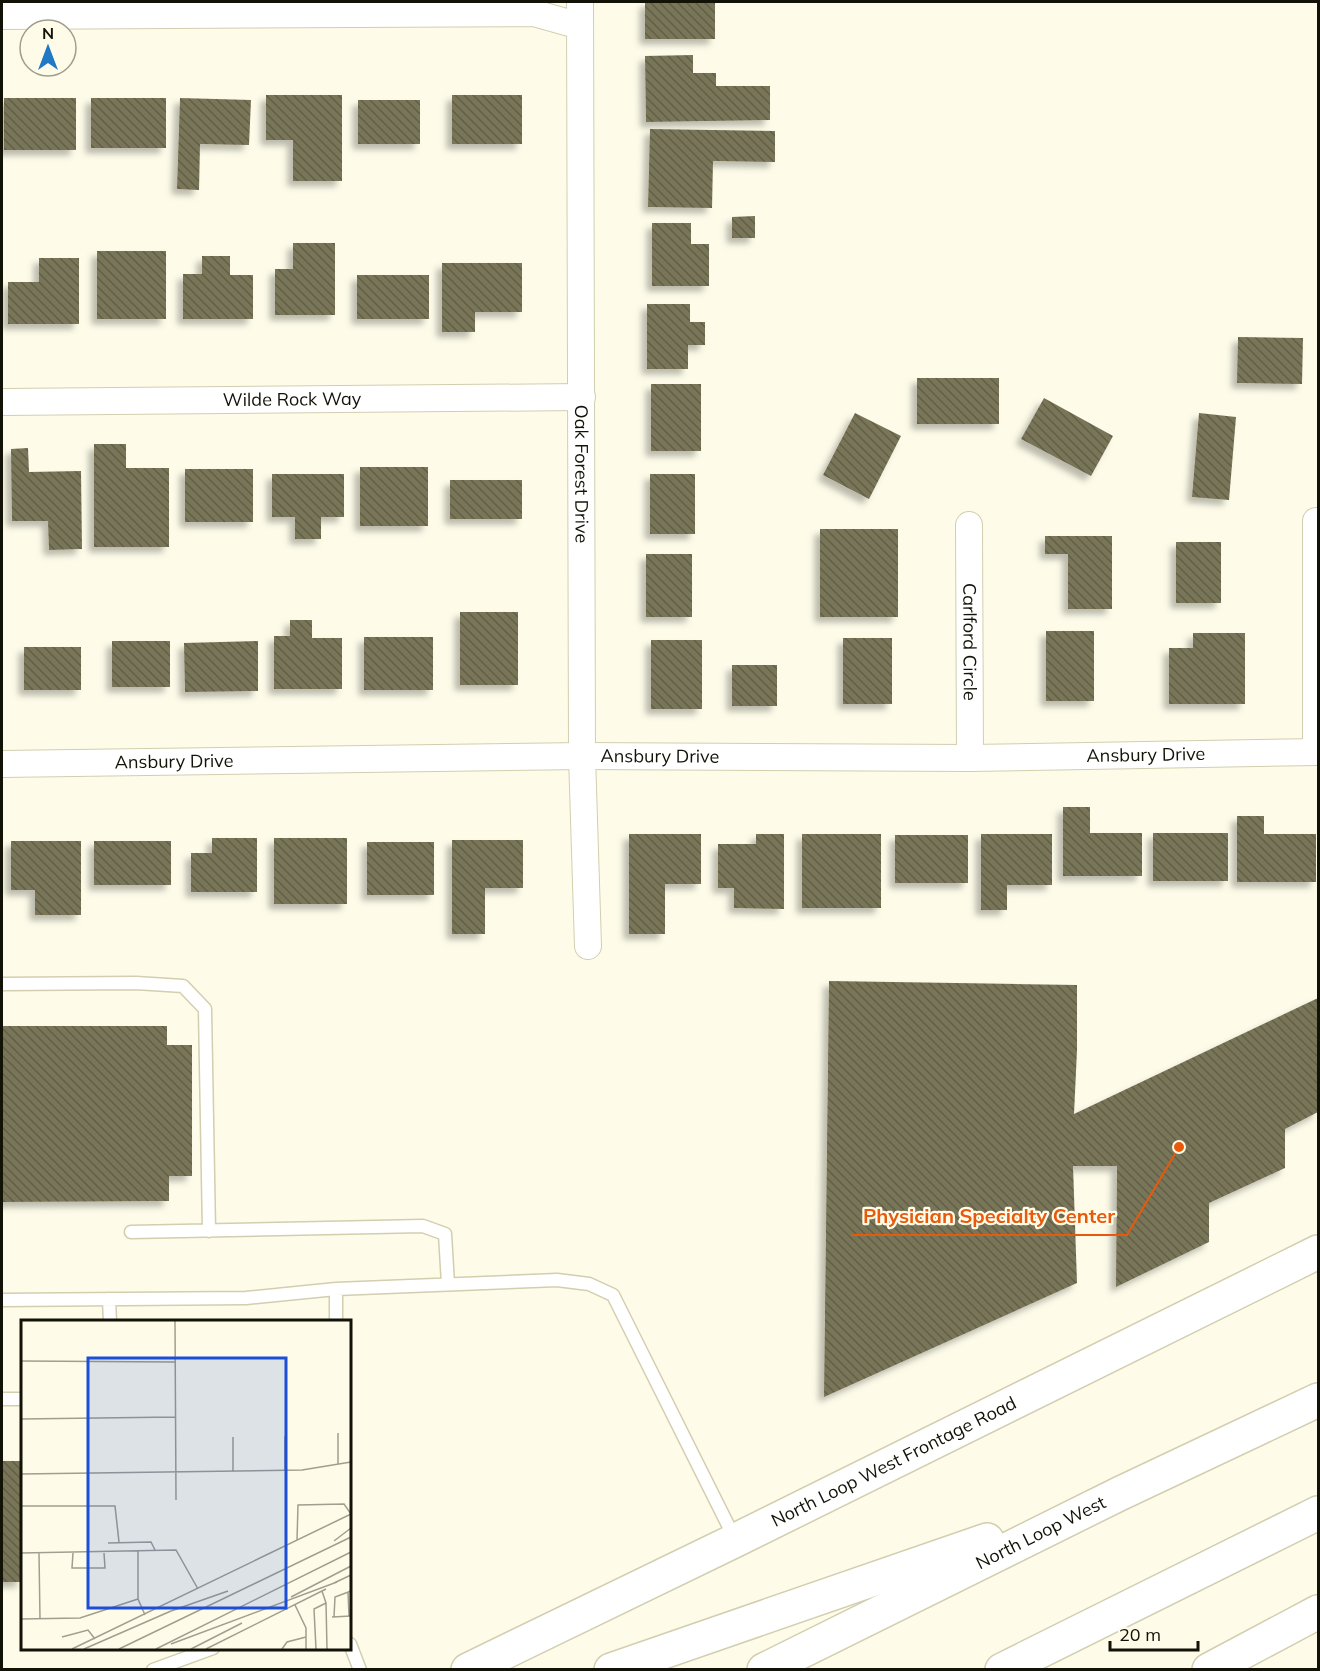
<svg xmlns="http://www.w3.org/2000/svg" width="1320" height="1671" viewBox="0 0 1320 1671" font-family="Mulish,sans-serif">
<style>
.building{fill:url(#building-back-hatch);filter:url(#shadow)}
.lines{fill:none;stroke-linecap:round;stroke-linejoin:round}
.service-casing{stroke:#d2ceaf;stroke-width:15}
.minor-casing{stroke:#d2ceaf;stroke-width:28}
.secondary-casing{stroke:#d2ceaf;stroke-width:36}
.motorway-casing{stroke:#d2ceaf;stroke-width:36}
.service{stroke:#fff;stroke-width:12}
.minor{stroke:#fff;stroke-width:26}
.secondary{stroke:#fff;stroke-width:33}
.motorway{stroke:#fff;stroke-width:33}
.labels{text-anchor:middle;stroke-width:4.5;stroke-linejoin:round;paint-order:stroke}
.street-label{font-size:18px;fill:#131207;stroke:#fefce9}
.inset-road{fill:none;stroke:#a09e8f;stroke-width:1.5}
.view{fill:#1d4ed8;fill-opacity:0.15;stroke:#1d4ed8;stroke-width:3}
.inset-edge{fill:none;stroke:#131207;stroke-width:3}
.leader{fill:none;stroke:#e8590c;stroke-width:2}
.callout-dot{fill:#e8590c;stroke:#fefce9;stroke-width:2}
.callout-label{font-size:20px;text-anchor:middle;font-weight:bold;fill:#e8590c;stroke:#fefce9;stroke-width:4.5;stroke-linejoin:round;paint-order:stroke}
</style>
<defs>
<pattern id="building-back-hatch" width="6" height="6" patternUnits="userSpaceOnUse" patternTransform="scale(1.5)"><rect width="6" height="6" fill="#797558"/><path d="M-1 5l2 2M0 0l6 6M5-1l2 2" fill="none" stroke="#625f47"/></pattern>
<filter id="shadow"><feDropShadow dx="-5.5" dy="5.5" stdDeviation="3" flood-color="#0004"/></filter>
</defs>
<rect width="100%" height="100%" fill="#fefce9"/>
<path class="building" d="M 645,2 L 715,2 L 715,39 L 645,39 Z
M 693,55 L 693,73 L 716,73 L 716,86 L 770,86 L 770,120 L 646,122 L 645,56 Z
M 266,95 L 342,95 L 342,181 L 293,181 L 293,140 L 266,140 Z
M 452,95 L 522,95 L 522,144 L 452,144 Z
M 4,98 L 76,98 L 76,150 L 4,150 Z
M 91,98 L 166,98 L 166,148 L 91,148 Z
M 180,98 L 251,100 L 249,145 L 200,144 L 199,190 L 177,189 Z
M 358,100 L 420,100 L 420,144 L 358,144 Z
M 650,129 L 775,131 L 775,162 L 713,161 L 712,208 L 648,207 Z
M 755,216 L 755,238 L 732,238 L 732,217 Z
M 652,223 L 691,223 L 691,244 L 709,244 L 709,286 L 652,286 Z
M 293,243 L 335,243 L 335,315 L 275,315 L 275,269 L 293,269 Z
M 97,251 L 166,251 L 166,319 L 97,319 Z
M 202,256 L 230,256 L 230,275 L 253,275 L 253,319 L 183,319 L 183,274 L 202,274 Z
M 39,258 L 79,258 L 79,324 L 8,324 L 8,282 L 39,282 Z
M 442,263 L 522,263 L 522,312 L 475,312 L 475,332 L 442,332 Z
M 357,275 L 429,275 L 429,319 L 357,319 Z
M 647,304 L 690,304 L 690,322 L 705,322 L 705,345 L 688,345 L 688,369 L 647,369 Z
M 1238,337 L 1303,338 L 1302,384 L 1237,383 Z
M 917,378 L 999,378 L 999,424 L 917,424 Z
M 651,384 L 701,384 L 701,451 L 651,451 Z
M 1044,398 L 1113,436 L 1091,476 L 1021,439 Z
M 855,413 L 901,436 L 869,499 L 823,475 Z
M 1199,413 L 1236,417 L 1229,500 L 1192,497 Z
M 94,444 L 126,444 L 126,468 L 169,468 L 169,547 L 94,547 Z
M 28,448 L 29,472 L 81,471 L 82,549 L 49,550 L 48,521 L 12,521 L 11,449 Z
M 360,467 L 428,467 L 428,526 L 360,526 Z
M 185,469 L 253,469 L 253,522 L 185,522 Z
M 272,474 L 344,474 L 344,517 L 321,517 L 321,539 L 295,539 L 295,517 L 272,517 Z
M 650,474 L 695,474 L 695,534 L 650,534 Z
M 450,480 L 522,480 L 522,519 L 450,519 Z
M 820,529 L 898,529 L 898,617 L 820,617 Z
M 1045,536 L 1112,536 L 1112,609 L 1068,609 L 1068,554 L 1045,554 Z
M 1176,542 L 1221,542 L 1221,603 L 1176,603 Z
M 646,554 L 692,554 L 692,617 L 646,617 Z
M 460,612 L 518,612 L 518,685 L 460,685 Z
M 290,620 L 312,620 L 312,638 L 342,638 L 342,689 L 274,689 L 274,636 L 290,636 Z
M 1046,631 L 1094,631 L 1094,701 L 1046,701 Z
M 1193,633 L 1245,633 L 1245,704 L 1169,704 L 1169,648 L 1193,648 Z
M 364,637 L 433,637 L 433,690 L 364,690 Z
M 843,638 L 892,638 L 892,704 L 843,704 Z
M 651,640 L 702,640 L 702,709 L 651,709 Z
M 112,641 L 170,641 L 170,687 L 112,687 Z
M 258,641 L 258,691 L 185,692 L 184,643 Z
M 24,647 L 81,647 L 81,690 L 24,690 Z
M 732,665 L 777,665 L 777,706 L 732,706 Z
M 1063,807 L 1090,807 L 1090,833 L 1142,833 L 1142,876 L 1063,876 Z
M 1237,816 L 1264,816 L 1264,834 L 1316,834 L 1316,882 L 1237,882 Z
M 1153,833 L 1228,833 L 1228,881 L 1153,881 Z
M 629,834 L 701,834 L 701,884 L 665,884 L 665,934 L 629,934 Z
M 756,834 L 784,834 L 784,909 L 734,908 L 734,888 L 718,888 L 718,844 L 756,844 Z
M 802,834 L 881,834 L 881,908 L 802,908 Z
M 981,834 L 1052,834 L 1052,885 L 1007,885 L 1007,910 L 981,910 Z
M 895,835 L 968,835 L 968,883 L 895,883 Z
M 212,838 L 257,838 L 257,892 L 191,892 L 191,853 L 212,853 Z
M 274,838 L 347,838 L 347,904 L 274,904 Z
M 452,840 L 523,840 L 523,888 L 485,888 L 485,934 L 452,934 Z
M 11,841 L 81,841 L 81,915 L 35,915 L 35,890 L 11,890 Z
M 94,841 L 171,841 L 171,885 L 94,885 Z
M 367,842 L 434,842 L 434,895 L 367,895 Z
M 829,981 L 1077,985 L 1077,1050 L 1074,1114 L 1318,998 L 1318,1112 L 1285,1129 L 1285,1168 L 1209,1203 L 1209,1242 L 1116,1287 L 1117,1166 L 1073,1166 L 1077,1283 L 824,1397 Z
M 2,1026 L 167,1026 L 167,1045 L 192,1045 L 192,1176 L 169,1176 L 169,1201 L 2,1202 Z
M 2,1461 L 22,1461 L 22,1582 L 2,1582 Z"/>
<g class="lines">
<defs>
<path id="service" d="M 2,984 L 136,983 L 183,986 L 205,1009 L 209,1231
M 131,1232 L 423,1226 L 445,1234 L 448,1284
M 109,1299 L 110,1322
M 2,1300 L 246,1298 L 336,1289 L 557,1280 L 589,1284 L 613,1295 L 735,1539
M 336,1322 L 336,1289
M 2,1399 L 22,1399
M 350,1644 L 360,1670
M 153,1670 L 213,1648"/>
<g id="minor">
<path id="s1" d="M 580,2 L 582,756 L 588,946"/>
<path d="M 2,16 L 534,13 L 580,26"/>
<path id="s2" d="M 2,402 L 582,397"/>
<path d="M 1316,521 L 1316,752"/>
<path id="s3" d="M 969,525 L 970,758"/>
<path id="s4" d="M 2,764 L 582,756 L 970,758 L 1318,752"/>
</g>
<g id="secondary">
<path id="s5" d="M 468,1670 L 736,1540 L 1318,1252"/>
</g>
<g id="motorway">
<path d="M 611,1670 L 987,1540"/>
<path id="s6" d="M 764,1670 L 1119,1494 L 1318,1400"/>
<path d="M 1002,1670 L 1318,1513"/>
<path d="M 1209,1670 L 1318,1612"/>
</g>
</defs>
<use href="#service" class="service-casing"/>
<use href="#minor" class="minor-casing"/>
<use href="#secondary" class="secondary-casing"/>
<use href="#motorway" class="motorway-casing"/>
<use href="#service" class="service"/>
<use href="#minor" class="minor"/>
<use href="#secondary" class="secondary"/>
<use href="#motorway" class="motorway"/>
</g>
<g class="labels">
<g class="street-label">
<text dy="6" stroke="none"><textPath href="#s2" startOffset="290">Wilde Rock Way</textPath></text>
<text dy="6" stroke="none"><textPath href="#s1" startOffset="472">Oak Forest Drive</textPath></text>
<text dy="6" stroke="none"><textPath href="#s3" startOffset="117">Carlford Circle</textPath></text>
<text dy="6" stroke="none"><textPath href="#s4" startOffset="1144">Ansbury Drive</textPath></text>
<text dy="6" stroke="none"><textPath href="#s4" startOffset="658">Ansbury Drive</textPath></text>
<text dy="6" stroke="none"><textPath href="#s4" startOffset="172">Ansbury Drive</textPath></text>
<text dy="6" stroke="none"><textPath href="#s5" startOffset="474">North Loop West Frontage Road</textPath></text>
<text dy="6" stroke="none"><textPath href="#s6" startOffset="309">North Loop West</textPath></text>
</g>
</g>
<g transform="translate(21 1320)">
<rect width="330" height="330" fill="#fefce9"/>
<path class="inset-road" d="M 154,1 L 155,180M 0,41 L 154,42M 0,99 L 154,97M 317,113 L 317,144M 264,116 L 264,151M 212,117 L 212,152M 0,154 L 281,150 L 330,142M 0,186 L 94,186 L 98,222M 276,220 L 277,185 L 323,184 L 330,194M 313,221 L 330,208M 87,223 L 130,222 L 134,230M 117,231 L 117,279 L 124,295M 0,233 L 155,230 L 177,269M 18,233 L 19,299M 52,233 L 51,248 L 84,248 L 83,233M 313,263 L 330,255M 301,271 L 305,283 L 306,329M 327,272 L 328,296M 270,277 L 330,246M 274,285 L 285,308 L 285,329M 311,297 L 330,296M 313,297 L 314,277 L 330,271M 0,299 L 59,298 L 117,279M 41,317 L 67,310 L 74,319M 150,324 L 316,262M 51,329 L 330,194M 63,329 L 150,291 L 207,271M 98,329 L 330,217M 135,329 L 330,232M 170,329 L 221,303M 185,329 L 305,269M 261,329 L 266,322 L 285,317M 295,329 L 293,289 L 305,283"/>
<path class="view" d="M 67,38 L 265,38 L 265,288 L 67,288 Z"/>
<rect width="330" height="330" class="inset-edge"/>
</g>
<path class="leader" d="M1179 1147L1127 1235H851"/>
<circle class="callout-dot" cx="1179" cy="1147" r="6"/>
<g class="callout-label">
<text x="989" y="1223">Physician Specialty Center</text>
</g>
<rect width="1320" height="1671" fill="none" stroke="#131207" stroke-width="6"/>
<g transform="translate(48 48)"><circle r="28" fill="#fefce9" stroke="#a09e8f" stroke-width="1.5"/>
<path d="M0-4.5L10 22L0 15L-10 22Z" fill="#2178c5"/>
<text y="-9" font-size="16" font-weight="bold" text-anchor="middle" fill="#131207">N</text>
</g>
<path d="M1110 1641v9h88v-9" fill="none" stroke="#131207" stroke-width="3"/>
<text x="1119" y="1641" font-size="18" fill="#131207" stroke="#fefce9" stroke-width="4.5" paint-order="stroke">20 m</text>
</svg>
